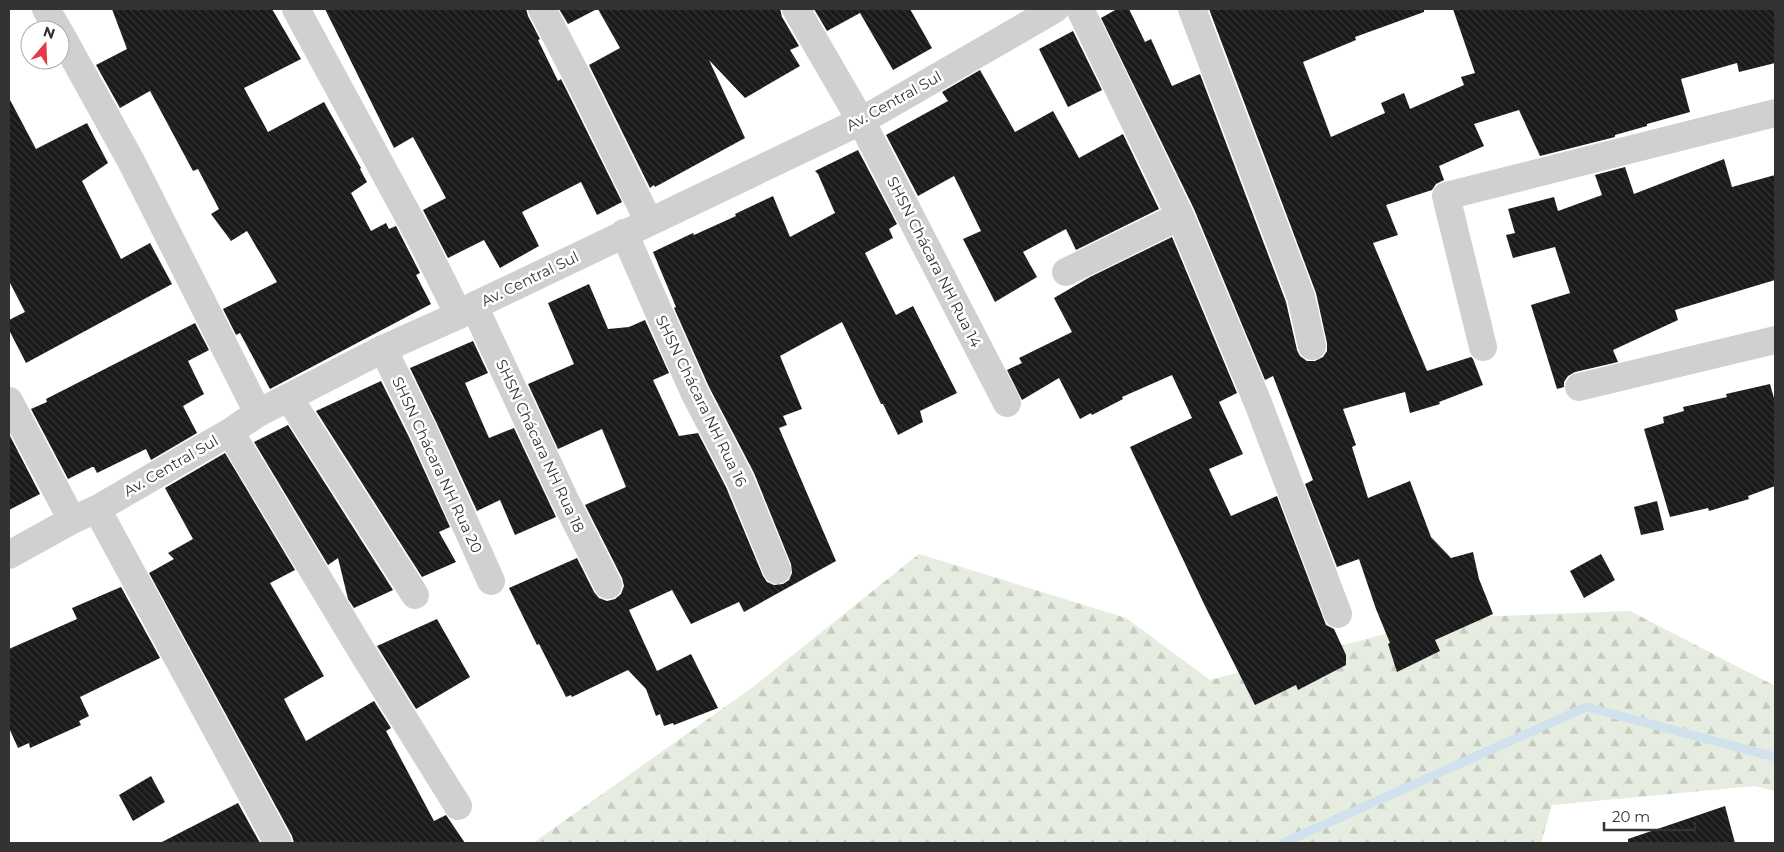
<svg xmlns="http://www.w3.org/2000/svg" width="1784" height="852" viewBox="0 0 1784 852" font-family="Montserrat,sans-serif">
<style>
.forest{fill:url(#forest-firs)}
.lines{fill:none;stroke-linecap:round;stroke-linejoin:round}
.stream{stroke:#cfe2ee;stroke-width:9}
.building{fill:url(#building-back-hatch)}
.minor{stroke:#d0d0d0;stroke-width:28}
.tertiary{stroke:#d0d0d0;stroke-width:28}
.labels{text-anchor:middle;stroke-width:5;stroke-linejoin:round;paint-order:stroke}
.street-label{font-size:15px;fill:#333;stroke:#fff}
</style>
<defs>
<pattern id="forest-firs" width="22" height="20" patternUnits="userSpaceOnUse" patternTransform="scale(1.25)"><rect width="22" height="20" fill="#e6ecdf"/><path d="M5 1l3.5 6h-7zM16 11l3.5 6h-7z" fill="#c6cbc0"/></pattern>
<pattern id="building-back-hatch" width="6" height="6" patternUnits="userSpaceOnUse" patternTransform="scale(1.25)"><rect width="6" height="6" fill="#1a1a1a"/><path d="M-1 5l2 2M0 0l6 6M5-1l2 2" fill="none" stroke="#333"/></pattern>
</defs>
<rect width="100%" height="100%" fill="#fff"/>
<path class="forest" d="M 919,554 L 1126,618 L 1210,680 L 1446,618 L 1630,611 L 1775,686 L 1775,791 L 1755,786 L 1552,805 L 1541,843 L 533,843 L 753,687 Z"/>
<g class="lines">
<path class="stream" d="M 1283,843 L 1586,707 L 1775,757"/>
</g>
<path class="building" d="M 112,9 L 272,9 L 301,59 L 244,88 L 268,132 L 324,102 L 361,168 L 360,169 L 367,182 L 351,193 L 371,231 L 386,223 L 389,229 L 396,226 L 420,273 L 416,275 L 431,304 L 270,389 L 240,333 L 236,335 L 223,309 L 277,282 L 247,231 L 231,241 L 211,214 L 219,209 L 198,169 L 193,171 L 150,91 L 120,108 L 96,65 L 127,49 Z
M 325,9 L 526,9 L 528,16 L 540,39 L 538,40 L 558,81 L 561,79 L 569,95 L 622,202 L 597,215 L 581,182 L 522,212 L 539,246 L 500,268 L 484,240 L 448,258 L 423,210 L 446,198 L 413,137 L 394,148 Z
M 559,9 L 597,9 L 568,24 Z
M 598,9 L 780,9 L 782,17 L 799,46 L 790,50 L 800,66 L 745,98 L 709,60 L 745,138 L 655,187 L 654,185 L 650,188 L 589,65 L 620,48 Z
M 814,9 L 910,9 L 932,48 L 893,70 L 860,13 L 827,31 Z
M 1117,9 L 1129,9 L 1145,42 L 1151,39 L 1172,86 L 1200,74 L 1286,302 L 1297,350 L 1300,356 L 1307,361 L 1315,361 L 1323,357 L 1327,351 L 1327,343 L 1316,293 L 1209,9 L 1424,9 L 1424,12 L 1355,37 L 1356,40 L 1303,62 L 1331,137 L 1385,113 L 1381,103 L 1404,93 L 1410,109 L 1464,85 L 1461,77 L 1475,73 L 1453,9 L 1775,9 L 1775,63 L 1739,72 L 1737,63 L 1681,79 L 1690,112 L 1647,124 L 1647,126 L 1615,135 L 1615,137 L 1540,156 L 1519,110 L 1474,124 L 1484,146 L 1439,166 L 1444,180 L 1436,184 L 1432,190 L 1386,205 L 1398,235 L 1373,243 L 1427,371 L 1471,357 L 1473,359 L 1483,385 L 1439,402 L 1440,404 L 1410,413 L 1405,392 L 1343,409 L 1356,445 L 1352,447 L 1368,498 L 1410,481 L 1431,537 L 1451,558 L 1473,552 L 1479,579 L 1493,614 L 1435,640 L 1440,651 L 1397,672 L 1388,644 L 1390,643 L 1376,609 L 1359,559 L 1337,567 L 1305,484 L 1313,480 L 1273,376 L 1265,380 L 1194,209 L 1101,18 Z
M 1073,31 L 1102,90 L 1068,107 L 1039,49 Z
M 980,70 L 1015,132 L 1053,111 L 1079,158 L 1123,134 L 1159,209 L 1076,250 L 1066,229 L 1023,252 L 1037,277 L 995,302 L 963,239 L 981,231 L 954,176 L 918,196 L 886,135 L 948,101 L 942,92 Z
M 9,98 L 36,149 L 87,123 L 108,163 L 82,181 L 121,259 L 150,243 L 172,284 L 26,363 L 9,330 L 9,320 L 25,312 L 9,281 Z
M 858,150 L 897,224 L 889,229 L 893,238 L 865,253 L 896,315 L 913,306 L 957,393 L 920,411 L 923,422 L 898,435 L 883,404 L 881,404 L 842,322 L 780,356 L 802,409 L 783,416 L 787,425 L 779,428 L 836,561 L 744,612 L 739,602 L 691,624 L 672,590 L 629,610 L 657,671 L 691,654 L 718,708 L 674,725 L 673,723 L 664,726 L 660,714 L 656,716 L 646,689 L 628,670 L 572,697 L 571,695 L 566,697 L 539,644 L 537,645 L 509,588 L 577,558 L 594,592 L 599,598 L 607,601 L 615,599 L 621,594 L 624,586 L 622,578 L 585,505 L 626,487 L 602,429 L 558,449 L 528,384 L 574,364 L 548,303 L 589,284 L 608,329 L 629,327 L 645,320 L 669,373 L 653,380 L 679,436 L 698,433 L 726,487 L 763,576 L 767,582 L 774,585 L 783,584 L 789,580 L 792,573 L 791,564 L 754,473 L 709,387 L 674,308 L 676,307 L 653,252 L 693,233 L 694,235 L 736,216 L 735,214 L 773,196 L 790,237 L 835,213 L 818,174 L 815,171 Z
M 1724,159 L 1732,187 L 1775,175 L 1775,280 L 1675,310 L 1678,320 L 1613,350 L 1618,362 L 1575,372 L 1568,376 L 1564,382 L 1564,387 L 1557,389 L 1531,305 L 1570,293 L 1555,247 L 1513,258 L 1506,235 L 1515,233 L 1508,209 L 1554,197 L 1558,211 L 1602,195 L 1595,175 L 1625,167 L 1634,194 Z
M 1172,237 L 1237,393 L 1219,402 L 1243,454 L 1209,469 L 1231,516 L 1277,496 L 1326,625 L 1334,629 L 1346,655 L 1346,665 L 1298,690 L 1296,685 L 1255,705 L 1205,606 L 1130,447 L 1192,418 L 1172,375 L 1122,397 L 1123,399 L 1092,415 L 1091,413 L 1080,419 L 1059,378 L 1022,400 L 1007,370 L 1022,363 L 1019,358 L 1072,332 L 1054,298 L 1090,277 Z
M 195,323 L 209,350 L 188,361 L 204,394 L 183,406 L 197,433 L 151,460 L 146,449 L 97,473 L 94,467 L 92,467 L 68,479 L 31,409 L 47,402 L 46,399 Z
M 473,341 L 488,373 L 465,383 L 489,438 L 514,428 L 556,517 L 515,535 L 500,500 L 477,511 L 437,424 L 410,368 Z
M 381,381 L 409,437 L 450,527 L 439,532 L 456,562 L 422,577 L 316,411 Z
M 1770,384 L 1775,402 L 1775,486 L 1748,496 L 1749,499 L 1709,511 L 1708,508 L 1670,517 L 1644,429 L 1664,423 L 1663,417 L 1684,411 L 1683,407 L 1727,397 L 1726,394 Z
M 288,425 L 393,590 L 354,608 L 348,599 L 338,558 L 328,565 L 254,442 Z
M 9,434 L 40,494 L 9,510 Z
M 225,453 L 295,570 L 270,583 L 324,676 L 284,699 L 306,741 L 374,701 L 391,728 L 386,731 L 434,821 L 446,815 L 465,843 L 294,843 L 292,836 L 149,573 L 174,559 L 168,553 L 193,539 L 165,488 Z
M 1657,501 L 1664,530 L 1641,535 L 1634,507 Z
M 1601,554 L 1615,580 L 1584,598 L 1570,571 Z
M 121,587 L 160,658 L 80,697 L 89,716 L 79,721 L 81,725 L 30,748 L 29,743 L 18,748 L 9,728 L 9,649 L 77,619 L 72,608 Z
M 437,619 L 470,677 L 416,709 L 377,646 Z
M 151,776 L 165,802 L 133,821 L 119,795 Z
M 238,803 L 260,843 L 160,843 Z
M 1725,806 L 1735,843 L 1628,843 L 1628,839 Z"/>
<g class="lines">
<path class="minor" d="M 46,9 L 58,30
M 296,9 L 424,245 L 459,315
M 542,9 L 583,88 L 649,222
M 796,9 L 861,121 L 1007,403
M 1080,9 L 1180,216 L 1258,403 L 1338,614
M 1192,9 L 1301,297 L 1312,346
M 60,33 L 131,161 L 258,413
M 624,233 L 695,394 L 740,480 L 777,570
M 1066,272 L 1180,216
M 474,306 L 565,500 L 608,585
M 1483,347 L 1446,196 L 1775,113
M 383,349 L 423,430 L 491,581
M 1579,387 L 1775,340
M 289,398 L 415,595
M 9,401 L 72,520
M 230,432 L 361,650 L 458,806
M 97,509 L 278,843"/>
<path class="tertiary" d="M 9,555 L 72,520 L 97,509 L 230,432 L 258,413 L 383,349 L 459,315 L 474,306 L 861,121 L 1055,9"/>
</g>
<g class="labels">
<g class="street-label">
<text transform="translate(894 101) rotate(-29)" y="5">Av. Central Sul</text>
<text transform="translate(934 262) rotate(63)" y="5">SHSN Chácara NH Rua 14</text>
<text transform="translate(530 279) rotate(-26)" y="5">Av. Central Sul</text>
<text transform="translate(701 401) rotate(64)" y="5">SHSN Chácara NH Rua 16</text>
<text transform="translate(540 446) rotate(65)" y="5">SHSN Chácara NH Rua 18</text>
<text transform="translate(437 465) rotate(65)" y="5">SHSN Chácara NH Rua 20</text>
<text transform="translate(171 466) rotate(-30)" y="5">Av. Central Sul</text>
</g>
</g>
<rect width="1784" height="852" fill="none" stroke="#333333" stroke-width="20"/>
<g transform="translate(45 45) rotate(19)"><circle r="24" fill="#ffffff" stroke="#adadad"/>
<path d="M0-4L9 19L0 12L-9 19Z" fill="#e63946"/>
<text y="-8" font-size="14" font-weight="bold" text-anchor="middle" fill="#333333">N</text>
</g>
<path d="M1604 822v8h91v-8" fill="none" stroke="#333333" stroke-width="2.5"/>
<text x="1612" y="822" font-size="15" fill="#333333" stroke="#ffffff" stroke-width="4" paint-order="stroke">20 m</text>
</svg>
